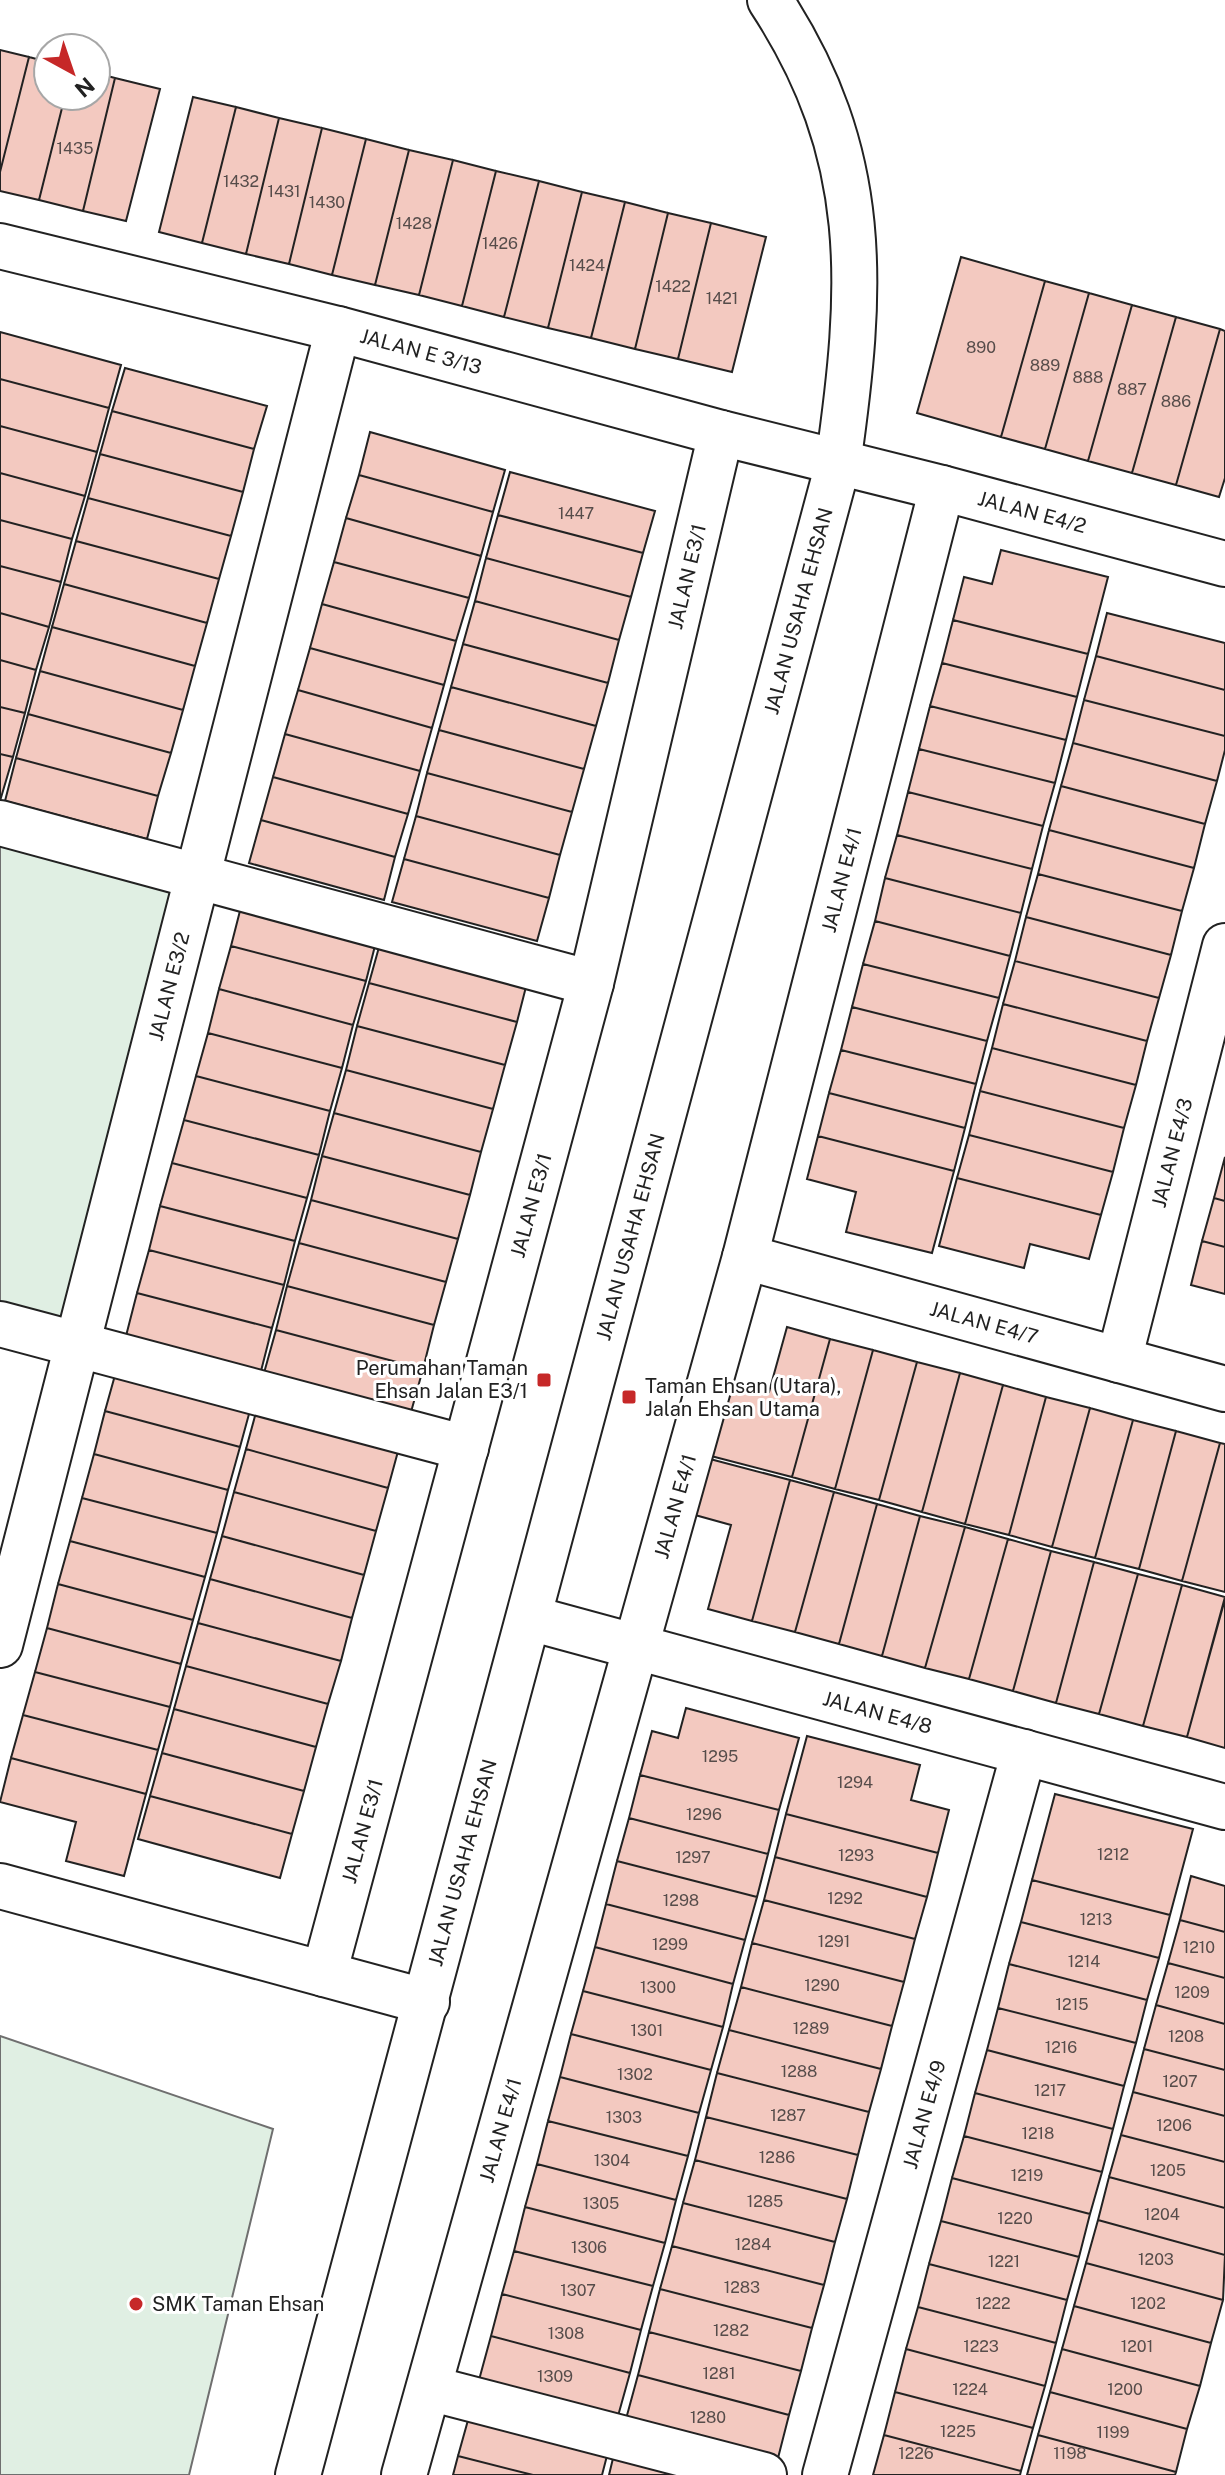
<svg xmlns="http://www.w3.org/2000/svg" width="1225" height="2475" viewBox="0 0 1225 2475" font-family="'Public Sans',sans-serif">
<style>
.green{fill:#e0efe3;stroke:#6f6f6f;stroke-width:2}
.building{fill:#f3c9c0;stroke:#222;stroke-width:2}
.lines{fill:none;stroke-linecap:round;stroke-linejoin:round}
.minor-casing{stroke:#222;stroke-width:48}
.minor{stroke:#fff;stroke-width:44}
.poi-dot{fill:#c62828;stroke:#fff;stroke-width:3}
.labels{text-anchor:middle;stroke-width:6;stroke-linejoin:round;paint-order:stroke}
.number-label{font-size:16px;fill:#564c4a}
.street-label{font-size:20px;fill:#222;stroke:#fff}
.poi-label{font-size:20px;fill:#222;stroke:#fff;text-anchor:start}
</style>
<rect width="100%" height="100%" fill="#fff"/>
<path class="green" d="M 0,823 L 197,877 L 77,1344 L 0,1324 Z
M 0,2036 L 273,2129 L 189,2475 L 0,2475 Z"/>
<path class="building" d="M 0,50 L 29,57 L 0,172 Z
M 29,57 L 48,62 L 48,96 L 65,96 L 39,200 L 0,191 L 0,172 Z
M 96,73 L 115,78 L 83,211 L 39,200 L 65,96 L 96,96 Z
M 115,78 L 160,89 L 126,221 L 83,211 Z
M 193,97 L 236,107 L 202,243 L 159,232 Z
M 236,107 L 279,118 L 246,254 L 202,243 Z
M 279,118 L 322,128 L 289,264 L 246,254 Z
M 322,128 L 366,139 L 332,275 L 289,264 Z
M 366,139 L 409,150 L 375,285 L 332,275 Z
M 409,150 L 453,160 L 419,295 L 375,285 Z
M 453,160 L 496,171 L 462,306 L 419,295 Z
M 496,171 L 539,181 L 504,317 L 462,306 Z
M 539,181 L 582,192 L 548,328 L 504,317 Z
M 582,192 L 625,202 L 591,338 L 548,328 Z
M 625,202 L 668,213 L 635,349 L 591,338 Z
M 668,213 L 711,223 L 678,359 L 635,349 Z
M 711,223 L 766,237 L 732,372 L 678,359 Z
M 961,257 L 1045,281 L 1001,437 L 917,413 Z
M 1045,281 L 1089,293 L 1045,449 L 1001,437 Z
M 1089,293 L 1132,305 L 1088,461 L 1045,449 Z
M 1132,305 L 1176,317 L 1132,473 L 1088,461 Z
M 1176,317 L 1220,329 L 1176,485 L 1132,473 Z
M 1220,329 L 1225,331 L 1225,478 L 1219,497 L 1176,485 Z
M 0,332 L 121,365 L 109,408 L 0,379 Z
M 125,368 L 267,406 L 254,449 L 112,411 Z
M 0,379 L 109,408 L 97,452 L 0,426 Z
M 112,411 L 254,449 L 243,492 L 100,454 Z
M 0,426 L 97,452 L 85,496 L 0,473 Z
M 370,432 L 505,470 L 493,512 L 359,475 Z
M 100,454 L 243,492 L 231,536 L 88,498 Z
M 510,472 L 655,511 L 643,553 L 498,515 Z
M 0,473 L 85,496 L 72,539 L 0,520 Z
M 359,475 L 493,512 L 481,556 L 346,518 Z
M 88,498 L 231,536 L 219,579 L 76,541 Z
M 498,515 L 643,553 L 631,597 L 486,558 Z
M 346,518 L 481,556 L 469,598 L 334,562 Z
M 0,520 L 72,539 L 61,582 L 0,566 Z
M 76,541 L 219,579 L 207,623 L 64,584 Z
M 1001,550 L 1108,577 L 1088,654 L 953,620 L 964,577 L 992,584 Z
M 486,558 L 631,597 L 619,640 L 475,601 Z
M 334,562 L 469,598 L 456,641 L 322,604 Z
M 0,566 L 61,582 L 49,627 L 0,613 Z
M 64,584 L 207,623 L 195,666 L 52,627 Z
M 475,601 L 619,640 L 608,683 L 463,644 Z
M 322,604 L 456,641 L 444,685 L 310,648 Z
M 0,613 L 49,627 L 36,670 L 0,660 Z
M 1107,613 L 1225,643 L 1225,690 L 1096,656 Z
M 953,620 L 1088,654 L 1077,697 L 942,663 Z
M 52,627 L 195,666 L 183,710 L 40,671 Z
M 463,644 L 608,683 L 596,726 L 451,687 Z
M 310,648 L 444,685 L 432,728 L 298,690 Z
M 1096,656 L 1225,690 L 1225,736 L 1084,700 Z
M 0,660 L 36,670 L 25,713 L 0,707 Z
M 942,663 L 1077,697 L 1066,740 L 930,706 Z
M 40,671 L 183,710 L 171,753 L 28,714 Z
M 451,687 L 596,726 L 584,769 L 439,730 Z
M 298,690 L 432,728 L 420,771 L 285,734 Z
M 1084,700 L 1225,736 L 1225,750 L 1217,781 L 1073,743 Z
M 930,706 L 1066,740 L 1055,783 L 919,749 Z
M 0,707 L 25,713 L 13,757 L 0,754 Z
M 28,714 L 171,753 L 158,796 L 16,758 Z
M 439,730 L 584,769 L 572,812 L 427,773 Z
M 285,734 L 420,771 L 408,814 L 273,777 Z
M 1073,743 L 1217,781 L 1205,824 L 1061,786 Z
M 919,749 L 1055,783 L 1043,826 L 908,792 Z
M 0,754 L 13,757 L 0,801 Z
M 16,758 L 158,796 L 147,839 L 5,801 Z
M 427,773 L 572,812 L 560,855 L 416,816 Z
M 273,777 L 408,814 L 395,857 L 261,820 Z
M 1061,786 L 1205,824 L 1194,868 L 1049,830 Z
M 908,792 L 1043,826 L 1032,869 L 897,835 Z
M 416,816 L 560,855 L 549,898 L 404,859 Z
M 261,820 L 395,857 L 384,900 L 249,863 Z
M 1049,830 L 1194,868 L 1182,911 L 1038,874 Z
M 897,835 L 1032,869 L 1021,913 L 885,878 Z
M 404,859 L 549,898 L 537,941 L 392,902 Z
M 1038,874 L 1182,911 L 1171,955 L 1026,917 Z
M 885,878 L 1021,913 L 1010,956 L 875,921 Z
M 242,903 L 377,938 L 366,981 L 231,946 Z
M 1026,917 L 1171,955 L 1159,998 L 1015,961 Z
M 875,921 L 1010,956 L 999,998 L 863,964 Z
M 381,940 L 528,979 L 517,1022 L 369,983 Z
M 231,946 L 366,981 L 353,1025 L 219,989 Z
M 1015,961 L 1159,998 L 1147,1041 L 1003,1004 Z
M 863,964 L 999,998 L 987,1041 L 852,1007 Z
M 369,983 L 517,1022 L 505,1065 L 357,1026 Z
M 219,989 L 353,1025 L 342,1068 L 208,1033 Z
M 1003,1004 L 1147,1041 L 1136,1085 L 992,1048 Z
M 852,1007 L 987,1041 L 976,1084 L 841,1050 Z
M 357,1026 L 505,1065 L 493,1109 L 346,1070 Z
M 208,1033 L 342,1068 L 330,1111 L 196,1076 Z
M 992,1048 L 1136,1085 L 1124,1128 L 980,1091 Z
M 841,1050 L 976,1084 L 965,1128 L 829,1093 Z
M 346,1070 L 493,1109 L 481,1152 L 334,1113 Z
M 196,1076 L 330,1111 L 319,1155 L 184,1120 Z
M 980,1091 L 1124,1128 L 1113,1172 L 969,1135 Z
M 829,1093 L 965,1128 L 954,1171 L 818,1136 Z
M 334,1113 L 481,1152 L 470,1195 L 322,1156 Z
M 184,1120 L 319,1155 L 307,1198 L 172,1163 Z
M 969,1135 L 1113,1172 L 1101,1215 L 957,1178 Z
M 818,1136 L 954,1171 L 932,1253 L 846,1232 L 856,1192 L 807,1179 Z
M 322,1156 L 470,1195 L 458,1239 L 311,1200 Z
M 1225,1157 L 1225,1201 L 1214,1198 Z
M 172,1163 L 307,1198 L 295,1241 L 160,1206 Z
M 957,1178 L 1101,1215 L 1089,1259 L 1030,1244 L 1024,1268 L 939,1246 Z
M 1214,1198 L 1225,1201 L 1225,1247 L 1202,1241 Z
M 311,1200 L 458,1239 L 446,1282 L 299,1243 Z
M 160,1206 L 295,1241 L 284,1285 L 149,1250 Z
M 1202,1241 L 1225,1247 L 1225,1294 L 1191,1285 Z
M 299,1243 L 446,1282 L 434,1325 L 287,1286 Z
M 149,1250 L 284,1285 L 272,1328 L 137,1293 Z
M 287,1286 L 434,1325 L 423,1369 L 276,1330 Z
M 137,1293 L 272,1328 L 261,1371 L 126,1336 Z
M 787,1327 L 830,1339 L 792,1477 L 711,1456 L 732,1382 L 769,1392 Z
M 276,1330 L 423,1369 L 411,1412 L 264,1373 Z
M 830,1339 L 873,1350 L 835,1489 L 792,1477 Z
M 873,1350 L 917,1362 L 879,1500 L 835,1489 Z
M 917,1362 L 960,1373 L 922,1512 L 879,1500 Z
M 117,1368 L 252,1403 L 240,1447 L 105,1411 Z
M 960,1373 L 1003,1385 L 965,1524 L 922,1512 Z
M 1003,1385 L 1046,1397 L 1009,1535 L 965,1524 Z
M 1046,1397 L 1090,1408 L 1052,1547 L 1009,1535 Z
M 258,1405 L 400,1444 L 388,1488 L 246,1449 Z
M 1090,1408 L 1133,1420 L 1095,1558 L 1052,1547 Z
M 105,1411 L 240,1447 L 228,1490 L 94,1454 Z
M 1133,1420 L 1176,1431 L 1139,1569 L 1095,1558 Z
M 1176,1431 L 1220,1443 L 1182,1581 L 1139,1569 Z
M 1220,1443 L 1225,1444 L 1225,1592 L 1182,1581 Z
M 246,1449 L 388,1488 L 376,1531 L 234,1492 Z
M 94,1454 L 228,1490 L 217,1533 L 82,1498 Z
M 710,1459 L 790,1480 L 752,1621 L 708,1609 L 731,1525 L 695,1515 Z
M 790,1480 L 834,1492 L 795,1632 L 752,1621 Z
M 234,1492 L 376,1531 L 364,1575 L 222,1536 Z
M 834,1492 L 877,1504 L 839,1644 L 795,1632 Z
M 82,1498 L 217,1533 L 205,1577 L 70,1541 Z
M 877,1504 L 920,1516 L 882,1656 L 839,1644 Z
M 920,1516 L 965,1527 L 925,1668 L 882,1656 Z
M 965,1527 L 1008,1539 L 969,1679 L 925,1668 Z
M 222,1536 L 364,1575 L 352,1618 L 210,1579 Z
M 1008,1539 L 1051,1551 L 1013,1691 L 969,1679 Z
M 70,1541 L 205,1577 L 193,1620 L 58,1584 Z
M 1051,1551 L 1094,1562 L 1056,1703 L 1013,1691 Z
M 1094,1562 L 1138,1574 L 1099,1714 L 1056,1703 Z
M 1138,1574 L 1182,1585 L 1143,1726 L 1099,1714 Z
M 210,1579 L 352,1618 L 341,1661 L 198,1623 Z
M 58,1584 L 193,1620 L 181,1664 L 47,1628 Z
M 1182,1585 L 1225,1597 L 1187,1737 L 1143,1726 Z
M 1225,1599 L 1225,1748 L 1187,1737 Z
M 198,1623 L 341,1661 L 328,1704 L 186,1666 Z
M 47,1628 L 181,1664 L 170,1707 L 35,1672 Z
M 186,1666 L 328,1704 L 316,1747 L 174,1709 Z
M 35,1672 L 170,1707 L 158,1750 L 23,1715 Z
M 686,1708 L 799,1738 L 779,1810 L 640,1775 L 652,1731 L 678,1738 Z
M 174,1709 L 316,1747 L 304,1791 L 162,1753 Z
M 23,1715 L 158,1750 L 146,1794 L 11,1758 Z
M 807,1736 L 920,1765 L 911,1800 L 949,1810 L 938,1853 L 786,1814 Z
M 162,1753 L 304,1791 L 292,1834 L 150,1796 Z
M 11,1758 L 146,1794 L 124,1876 L 66,1861 L 76,1822 L 0,1802 Z
M 640,1775 L 779,1810 L 768,1854 L 629,1818 Z
M 1055,1794 L 1193,1829 L 1170,1915 L 1032,1880 Z
M 150,1796 L 292,1834 L 280,1878 L 138,1839 Z
M 786,1814 L 938,1853 L 927,1897 L 775,1857 Z
M 629,1818 L 768,1854 L 757,1897 L 617,1861 Z
M 775,1857 L 927,1897 L 915,1939 L 764,1900 Z
M 617,1861 L 757,1897 L 745,1940 L 606,1904 Z
M 1191,1876 L 1225,1886 L 1225,1932 L 1180,1920 Z
M 1032,1880 L 1170,1915 L 1159,1958 L 1021,1922 Z
M 764,1900 L 915,1939 L 904,1982 L 752,1943 Z
M 606,1904 L 745,1940 L 733,1984 L 595,1947 Z
M 1180,1920 L 1225,1932 L 1225,1978 L 1168,1963 Z
M 1021,1922 L 1159,1958 L 1147,2000 L 1009,1964 Z
M 752,1943 L 904,1982 L 892,2026 L 741,1987 Z
M 595,1947 L 733,1984 L 723,2027 L 583,1991 Z
M 1168,1963 L 1225,1978 L 1225,2024 L 1156,2005 Z
M 1009,1964 L 1147,2000 L 1136,2043 L 998,2008 Z
M 741,1987 L 892,2026 L 881,2069 L 729,2030 Z
M 583,1991 L 723,2027 L 711,2070 L 571,2034 Z
M 1156,2005 L 1225,2024 L 1225,2070 L 1144,2049 Z
M 998,2008 L 1136,2043 L 1124,2086 L 987,2050 Z
M 729,2030 L 881,2069 L 869,2112 L 717,2073 Z
M 571,2034 L 711,2070 L 699,2113 L 560,2077 Z
M 1144,2049 L 1225,2070 L 1225,2116 L 1133,2092 Z
M 987,2050 L 1124,2086 L 1113,2129 L 975,2093 Z
M 717,2073 L 869,2112 L 858,2155 L 706,2117 Z
M 560,2077 L 699,2113 L 688,2156 L 548,2121 Z
M 1133,2092 L 1225,2116 L 1225,2162 L 1121,2135 Z
M 975,2093 L 1113,2129 L 1102,2172 L 964,2136 Z
M 706,2117 L 858,2155 L 847,2199 L 695,2160 Z
M 548,2121 L 688,2156 L 676,2200 L 537,2164 Z
M 1121,2135 L 1225,2162 L 1225,2208 L 1109,2177 Z
M 964,2136 L 1102,2172 L 1090,2214 L 952,2178 Z
M 695,2160 L 847,2199 L 835,2242 L 683,2203 Z
M 537,2164 L 676,2200 L 665,2243 L 525,2207 Z
M 1109,2177 L 1225,2208 L 1225,2255 L 1098,2220 Z
M 952,2178 L 1090,2214 L 1079,2257 L 941,2221 Z
M 683,2203 L 835,2242 L 824,2285 L 672,2246 Z
M 525,2207 L 665,2243 L 653,2286 L 514,2251 Z
M 1098,2220 L 1225,2255 L 1223,2300 L 1086,2263 Z
M 941,2221 L 1079,2257 L 1067,2300 L 929,2264 Z
M 672,2246 L 824,2285 L 812,2328 L 660,2289 Z
M 514,2251 L 653,2286 L 641,2330 L 502,2294 Z
M 1086,2263 L 1223,2300 L 1211,2343 L 1074,2306 Z
M 929,2264 L 1067,2300 L 1056,2343 L 918,2307 Z
M 660,2289 L 812,2328 L 801,2371 L 649,2332 Z
M 502,2294 L 641,2330 L 630,2373 L 491,2336 Z
M 1074,2306 L 1211,2343 L 1200,2386 L 1062,2349 Z
M 918,2307 L 1056,2343 L 1045,2386 L 906,2349 Z
M 649,2332 L 801,2371 L 789,2415 L 638,2375 Z
M 491,2336 L 630,2373 L 618,2416 L 479,2380 Z
M 906,2349 L 1045,2386 L 1033,2428 L 895,2392 Z
M 1062,2349 L 1200,2386 L 1187,2429 L 1050,2392 Z
M 638,2375 L 789,2415 L 778,2458 L 626,2419 Z
M 895,2392 L 1033,2428 L 1021,2471 L 884,2435 Z
M 1050,2392 L 1187,2429 L 1176,2472 L 1038,2435 Z
M 470,2413 L 609,2448 L 602,2475 L 533,2475 L 458,2456 Z
M 884,2435 L 1021,2471 L 1020,2475 L 873,2475 Z
M 1038,2435 L 1176,2472 L 1175,2475 L 1027,2475 Z
M 615,2450 L 711,2475 L 609,2475 Z
M 458,2456 L 533,2475 L 453,2475 Z"/>
<g class="lines">
<defs>
<g id="minor">
<path id="s1" d="M 0,246 L 338,329 L 721,433 L 942,488 L 1225,564"/>
<path d="M 0,823 L 591,983"/>
<path id="s2" d="M 745,1257 L 1225,1389"/>
<path d="M 0,1324 L 466,1448"/>
<path id="s3" d="M 1119,1360 L 1225,946"/>
<path id="s4" d="M 530,1618 L 1225,1807"/>
<path id="s5" d="M 0,1645 L 338,329"/>
<path d="M 0,1886 L 427,2002"/>
<path id="s6" d="M 324,1974 L 591,983 L 721,433"/>
<path d="M 429,2388 L 764,2475"/>
<path id="s7" d="M 298,2475 L 838,464 C 863,288 872,155 770,0"/>
<path id="s8" d="M 404,2475 L 745,1257 L 942,488"/>
<path id="s9" d="M 825,2475 L 1024,1752"/>
</g>
</defs>
<use href="#minor" class="minor-casing"/>
<use href="#minor" class="minor"/>
</g>
<g class="poi-dot">
<rect x="536" y="1372" width="16" height="16" rx="4"/>
<rect x="621" y="1389" width="16" height="16" rx="4"/>
<circle cx="136" cy="2304" r="8"/>
</g>
<g class="labels">
<g class="number-label">
<text x="75" y="154">1435</text>
<text x="241" y="187">1432</text>
<text x="284" y="197">1431</text>
<text x="327" y="208">1430</text>
<text x="414" y="229">1428</text>
<text x="500" y="249">1426</text>
<text x="587" y="271">1424</text>
<text x="673" y="292">1422</text>
<text x="722" y="304">1421</text>
<text x="981" y="353">890</text>
<text x="1045" y="371">889</text>
<text x="1088" y="383">888</text>
<text x="1132" y="395">887</text>
<text x="1176" y="407">886</text>
<text x="576" y="519">1447</text>
<text x="720" y="1762">1295</text>
<text x="855" y="1788">1294</text>
<text x="704" y="1820">1296</text>
<text x="1113" y="1860">1212</text>
<text x="856" y="1861">1293</text>
<text x="693" y="1863">1297</text>
<text x="845" y="1904">1292</text>
<text x="681" y="1906">1298</text>
<text x="1096" y="1925">1213</text>
<text x="834" y="1947">1291</text>
<text x="670" y="1950">1299</text>
<text x="1199" y="1953">1210</text>
<text x="1084" y="1967">1214</text>
<text x="822" y="1991">1290</text>
<text x="658" y="1993">1300</text>
<text x="1192" y="1998">1209</text>
<text x="1072" y="2010">1215</text>
<text x="811" y="2034">1289</text>
<text x="647" y="2036">1301</text>
<text x="1186" y="2042">1208</text>
<text x="1061" y="2053">1216</text>
<text x="799" y="2077">1288</text>
<text x="635" y="2080">1302</text>
<text x="1180" y="2087">1207</text>
<text x="1050" y="2096">1217</text>
<text x="788" y="2121">1287</text>
<text x="624" y="2123">1303</text>
<text x="1174" y="2131">1206</text>
<text x="1038" y="2139">1218</text>
<text x="777" y="2163">1286</text>
<text x="612" y="2166">1304</text>
<text x="1168" y="2176">1205</text>
<text x="1027" y="2181">1219</text>
<text x="765" y="2207">1285</text>
<text x="601" y="2209">1305</text>
<text x="1162" y="2220">1204</text>
<text x="1015" y="2224">1220</text>
<text x="753" y="2250">1284</text>
<text x="589" y="2253">1306</text>
<text x="1156" y="2265">1203</text>
<text x="1004" y="2267">1221</text>
<text x="742" y="2293">1283</text>
<text x="578" y="2296">1307</text>
<text x="993" y="2309">1222</text>
<text x="1148" y="2309">1202</text>
<text x="731" y="2336">1282</text>
<text x="566" y="2339">1308</text>
<text x="981" y="2352">1223</text>
<text x="1137" y="2352">1201</text>
<text x="719" y="2379">1281</text>
<text x="555" y="2382">1309</text>
<text x="970" y="2395">1224</text>
<text x="1125" y="2395">1200</text>
<text x="708" y="2423">1280</text>
<text x="958" y="2437">1225</text>
<text x="1113" y="2438">1199</text>
<text x="916" y="2459">1226</text>
<text x="1070" y="2459">1198</text>
</g>
<g class="street-label">
<text dy="7" stroke="none"><textPath href="#s1" startOffset="434">JALAN E 3/13</textPath></text>
<text dy="7" stroke="none"><textPath href="#s1" startOffset="1066">JALAN E4/2</textPath></text>
<text dy="7" stroke="none"><textPath href="#s6" startOffset="1444">JALAN E3/1</textPath></text>
<text dy="7" stroke="none"><textPath href="#s7" startOffset="1930">JALAN USAHA EHSAN</textPath></text>
<text dy="7" stroke="none"><textPath href="#s8" startOffset="1654">JALAN E4/1</textPath></text>
<text dy="7" stroke="none"><textPath href="#s5" startOffset="680">JALAN E3/2</textPath></text>
<text dy="7" stroke="none"><textPath href="#s3" startOffset="214">JALAN E4/3</textPath></text>
<text dy="7" stroke="none"><textPath href="#s6" startOffset="796">JALAN E3/1</textPath></text>
<text dy="7" stroke="none"><textPath href="#s7" startOffset="1282">JALAN USAHA EHSAN</textPath></text>
<text dy="7" stroke="none"><textPath href="#s2" startOffset="248">JALAN E4/7</textPath></text>
<text dy="7" stroke="none"><textPath href="#s8" startOffset="1006">JALAN E4/1</textPath></text>
<text dy="7" stroke="none"><textPath href="#s4" startOffset="360">JALAN E4/8</textPath></text>
<text dy="7" stroke="none"><textPath href="#s6" startOffset="148">JALAN E3/1</textPath></text>
<text dy="7" stroke="none"><textPath href="#s7" startOffset="634">JALAN USAHA EHSAN</textPath></text>
<text dy="7" stroke="none"><textPath href="#s9" startOffset="374">JALAN E4/9</textPath></text>
<text dy="7" stroke="none"><textPath href="#s8" startOffset="358">JALAN E4/1</textPath></text>
</g>
<g class="poi-label">
<text x="528" y="1375" text-anchor="end">Perumahan Taman<tspan x="528" dy="23">Ehsan Jalan E3/1</tspan></text>
<text x="645" y="1393">Taman Ehsan (Utara),<tspan x="645" dy="23">Jalan Ehsan Utama</tspan></text>
<text x="152" y="2311">SMK Taman Ehsan</text>
</g>
</g>
<g transform="translate(72 72) rotate(140)"><circle r="38" fill="#ffffff" stroke="#a7a7a7" stroke-width="2"/>
<path d="M0-6L14 30L0 20L-14 30Z" fill="#c62828"/>
<text y="-12" font-size="22" font-weight="bold" text-anchor="middle" fill="#222222">N</text>
</g>
</svg>
